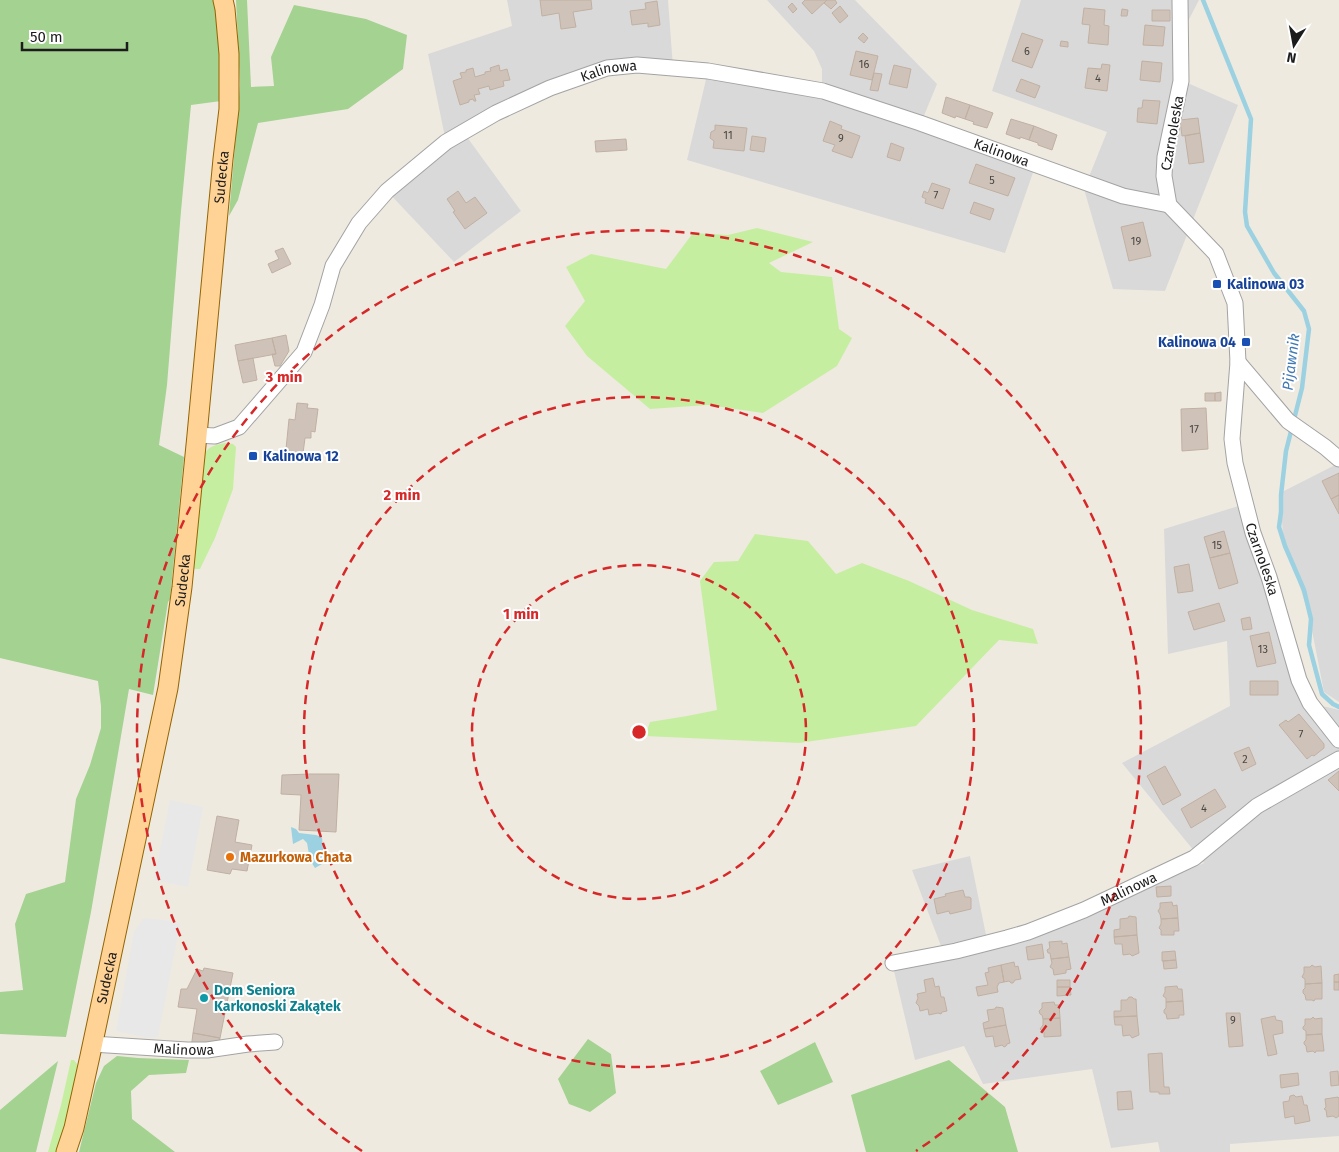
<svg xmlns="http://www.w3.org/2000/svg" width="1339" height="1152" viewBox="0 0 1339 1152" font-family="'Fira Sans',sans-serif">
<style>
.residential{fill:#dad9d9}
.grass{fill:#c6eea1}
.forest{fill:#a4d291}
.parking{fill:#e8e8e8}
.water{fill:#9cd1e1}
.lines{fill:none;stroke-linecap:round;stroke-linejoin:round}
.stream{stroke:#9cd1e1;stroke-width:4.5}
.building{fill:#cfc3b9;stroke:#c1b0a2}
.minor-casing{stroke:#a3a3a3;stroke-width:17}
.major-casing{stroke:#946400;stroke-width:21}
.minor{stroke:#fff;stroke-width:15}
.major{stroke:#ffd295;stroke-width:19}
.ring{fill:none;stroke:#d62828;stroke-width:2.5;stroke-dasharray:9 6}
.transit-dot{fill:#1a4fb4;stroke:#fff;stroke-width:2}
.food-dot{fill:#e8710a;stroke:#fff;stroke-width:2}
.culture-dot{fill:#0f9aa8;stroke:#fff;stroke-width:2}
.labels{text-anchor:middle;stroke-width:4;stroke-linejoin:round;paint-order:stroke}
.number-label{font-size:11px;fill:#494643}
.street-label{font-size:14px;fill:#1c1c1c;stroke:#fff}
.transit-label{font-size:14px;font-weight:bold;fill:#164399;stroke:#fff;text-anchor:start}
.food-label{font-size:14px;font-weight:bold;fill:#c56008;stroke:#fff;text-anchor:start}
.culture-label{font-size:14px;font-weight:bold;fill:#0d838f;stroke:#fff;text-anchor:start}
.water-label{font-size:15px;font-style:italic;fill:#4079b4;stroke:#fff}
.centre{fill:#d62828;stroke:#fff;stroke-width:2.5}
.ring-label{font-size:15px;text-anchor:middle;font-weight:bold;fill:#d62828;stroke:#fff;stroke-width:4;stroke-linejoin:round;paint-order:stroke}
</style>
<rect width="100%" height="100%" fill="#efeae0"/>
<path class="residential" d="M 507,0 L 668,0 L 673,67 L 607,68 L 464,133 L 521,211 L 454,262 L 387,191 L 446,142 L 428,54 L 512,26 Z
M 767,0 L 855,0 L 937,84 L 921,123 L 1036,164 L 1005,253 L 687,160 L 708,71 L 822,91 L 822,69 L 814,51 Z
M 1021,0 L 1199,0 L 1184,29 L 1183,81 L 1238,105 L 1165,291 L 1113,289 L 1084,189 L 1107,132 L 992,91 Z
M 1339,463 L 1339,702 L 1324,692 L 1309,615 L 1283,535 L 1280,493 Z
M 1245,504 L 1310,703 L 1339,710 L 1339,1136 L 1230,1144 L 1230,1152 L 1160,1152 L 1158,1142 L 1111,1148 L 1092,1069 L 983,1084 L 964,1046 L 915,1060 L 894,971 L 1063,926 L 1204,863 L 1122,763 L 1230,706 L 1227,641 L 1168,654 L 1164,529 Z
M 970,856 L 986,935 L 941,946 L 912,870 Z"/>
<path class="grass" d="M 757,228 L 813,242 L 769,263 L 781,272 L 832,277 L 839,329 L 852,338 L 837,366 L 763,413 L 708,405 L 650,409 L 587,356 L 565,326 L 585,301 L 566,267 L 591,254 L 666,269 L 693,233 L 728,235 Z
M 225,443 L 233,444 L 236,447 L 233,489 L 215,538 L 200,569 L 195,569 L 192,567 L 201,460 C 207,447 211,446 225,443 Z
M 755,534 L 808,541 L 836,574 L 862,563 L 909,581 L 972,610 L 1033,629 L 1038,644 L 999,640 L 916,726 L 799,743 L 645,736 L 650,722 L 687,716 L 717,710 L 700,581 L 714,562 L 738,561 Z
M 71,1060 L 74,1060 L 77,1064 L 77,1069 L 67,1121 L 57,1152 L 48,1152 L 61,1105 Z"/>
<path class="forest" d="M 0,0 L 218,0 L 221,101 L 191,105 L 181,211 L 167,385 L 159,445 L 184,457 L 170,599 L 168,602 L 153,695 L 129,689 L 91,912 L 66,1037 L 0,1034 L 0,992 L 23,990 L 15,924 L 26,894 L 65,882 L 76,799 L 90,765 L 101,728 L 101,706 L 98,681 L 0,658 Z
M 236,0 L 247,0 L 251,87 L 274,86 L 271,57 L 294,5 L 366,19 L 407,35 L 403,69 L 348,109 L 258,123 L 238,200 L 229,216 L 240,85 Z
M 588,1039 L 611,1054 L 616,1093 L 590,1112 L 569,1104 L 558,1079 Z
M 815,1042 L 833,1082 L 778,1105 L 760,1071 Z
M 117,1056 L 138,1058 L 189,1060 L 186,1073 L 149,1075 L 131,1091 L 132,1119 L 175,1152 L 79,1152 L 96,1083 L 104,1066 Z
M 949,1060 L 1005,1107 L 1018,1152 L 866,1152 L 851,1095 Z
M 58,1061 L 36,1152 L 0,1152 L 0,1110 Z"/>
<path class="parking" d="M 170,800 L 203,807 L 188,887 L 154,880 Z
M 144,918 L 164,920 L 180,924 L 158,1037 L 149,1038 L 116,1031 L 134,932 Z"/>
<path class="water" d="M 291,827 L 296,829 L 299,833 L 316,835 L 322,837 L 324,860 L 322,864 L 315,868 L 310,860 L 307,843 L 303,839 L 293,844 Z"/>
<g class="lines">
<path class="stream" d="M 1203,0 L 1251,119 L 1245,212 L 1247,226 L 1274,273 L 1304,311 L 1309,329 L 1302,388 L 1286,451 L 1281,495 L 1281,512 L 1279,527 L 1285,546 L 1304,590 L 1311,619 L 1309,645 L 1322,694 L 1333,704 L 1339,707"/>
</g>
<path class="building" d="M 540,0 L 591,0 L 592,9 L 573,12 L 576,27 L 561,29 L 559,13 L 542,16 Z
M 805,0 L 827,0 L 812,14 L 802,3 Z
M 827,0 L 835,0 L 837,3 L 831,9 L 824,3 Z
M 657,1 L 660,25 L 648,27 L 648,23 L 632,25 L 630,11 L 646,9 L 645,3 Z
M 792,3 L 797,9 L 793,13 L 788,7 Z
M 840,6 L 848,16 L 840,23 L 832,13 Z
M 1084,8 L 1105,10 L 1104,25 L 1109,26 L 1108,45 L 1088,43 L 1090,25 L 1082,24 Z
M 1122,9 L 1128,10 L 1127,16 L 1121,16 Z
M 1152,10 L 1170,10 L 1170,21 L 1152,21 Z
M 1145,25 L 1165,27 L 1163,46 L 1143,45 Z
M 863,33 L 868,38 L 864,43 L 858,38 Z
M 1022,33 L 1043,40 L 1032,68 L 1012,61 Z
M 1061,41 L 1068,42 L 1068,47 L 1060,46 Z
M 856,51 L 878,56 L 872,80 L 850,75 Z
M 1142,61 L 1162,63 L 1160,82 L 1140,80 Z
M 1102,64 L 1110,65 L 1107,91 L 1085,88 L 1088,68 L 1101,69 Z
M 499,65 L 500,71 L 507,69 L 510,80 L 503,81 L 504,86 L 490,90 L 489,86 L 478,89 L 480,94 L 474,95 L 476,101 L 474,101 L 473,99 L 469,100 L 469,102 L 460,105 L 453,81 L 462,78 L 460,73 L 466,72 L 466,70 L 473,68 L 475,77 L 485,74 L 485,72 L 491,71 L 490,68 Z
M 894,65 L 911,69 L 907,88 L 889,84 Z
M 874,73 L 882,74 L 878,91 L 870,90 Z
M 1021,79 L 1040,86 L 1035,98 L 1016,91 Z
M 946,97 L 970,105 L 965,119 L 956,116 L 955,118 L 942,113 Z
M 1143,100 L 1160,101 L 1157,124 L 1137,122 L 1138,108 L 1142,108 Z
M 970,105 L 993,113 L 987,128 L 973,124 L 974,122 L 965,119 Z
M 1198,118 L 1200,133 L 1182,136 L 1180,120 Z
M 1011,119 L 1034,126 L 1029,140 L 1020,137 L 1020,139 L 1006,134 Z
M 830,121 L 842,126 L 841,129 L 860,136 L 852,158 L 832,151 L 835,145 L 823,141 Z
M 715,125 L 747,128 L 744,151 L 713,148 L 714,141 L 710,138 L 711,132 L 715,130 Z
M 1034,126 L 1057,135 L 1052,150 L 1038,145 L 1038,143 L 1029,140 Z
M 1200,133 L 1204,162 L 1189,164 L 1185,136 Z
M 752,136 L 766,138 L 764,152 L 750,150 Z
M 626,139 L 627,150 L 596,152 L 595,141 Z
M 891,143 L 904,148 L 900,161 L 887,157 Z
M 976,164 L 1015,178 L 1008,196 L 969,183 Z
M 932,183 L 950,189 L 943,209 L 925,203 L 926,199 L 922,197 L 924,191 L 928,193 Z
M 458,191 L 466,203 L 475,197 L 487,213 L 465,229 L 453,212 L 455,211 L 447,199 Z
M 974,202 L 994,209 L 990,220 L 970,213 Z
M 1143,222 L 1151,256 L 1129,261 L 1121,227 Z
M 283,248 L 291,264 L 272,273 L 268,264 L 279,259 L 275,251 Z
M 286,335 L 289,351 L 280,366 L 275,366 L 272,354 L 276,354 L 272,338 Z
M 272,338 L 276,354 L 238,361 L 235,345 Z
M 253,358 L 257,380 L 243,383 L 238,361 Z
M 1221,392 L 1221,401 L 1215,401 L 1215,393 Z
M 1205,393 L 1215,393 L 1215,401 L 1205,401 Z
M 297,403 L 308,404 L 307,408 L 318,409 L 315,432 L 311,431 L 311,438 L 305,438 L 302,461 L 285,459 L 289,419 L 295,420 Z
M 1206,408 L 1208,449 L 1182,451 L 1181,409 Z
M 1339,473 L 1339,495 L 1331,499 L 1322,481 Z
M 1339,495 L 1339,514 L 1331,499 Z
M 1224,531 L 1230,553 L 1210,558 L 1204,537 Z
M 1230,553 L 1238,583 L 1219,589 L 1210,558 Z
M 1189,564 L 1193,591 L 1178,593 L 1174,567 Z
M 1219,603 L 1225,621 L 1194,630 L 1188,612 Z
M 1250,617 L 1252,629 L 1243,630 L 1241,619 Z
M 1269,632 L 1276,663 L 1257,667 L 1250,636 Z
M 1250,681 L 1278,681 L 1278,695 L 1250,695 Z
M 1299,714 L 1324,744 L 1324,748 L 1314,756 L 1312,755 L 1307,759 L 1279,725 L 1286,720 L 1288,722 Z
M 1249,747 L 1256,764 L 1242,771 L 1234,753 Z
M 1165,766 L 1181,795 L 1163,805 L 1147,776 Z
M 1339,771 L 1339,791 L 1328,780 Z
M 310,774 L 339,774 L 336,832 L 299,830 L 301,795 L 281,794 L 282,775 Z
M 1215,789 L 1226,807 L 1191,828 L 1181,809 Z
M 217,816 L 239,820 L 235,842 L 252,845 L 247,871 L 232,869 L 230,874 L 207,870 Z
M 1171,886 L 1171,896 L 1157,897 L 1156,887 Z
M 963,890 L 965,897 L 969,897 L 971,898 L 971,909 L 950,914 L 949,911 L 937,914 L 934,899 L 946,896 L 945,894 Z
M 1172,902 L 1173,906 L 1177,905 L 1178,918 L 1161,919 L 1160,914 L 1158,911 L 1160,908 L 1160,903 Z
M 1129,916 L 1136,917 L 1137,935 L 1114,937 L 1114,930 L 1120,929 L 1120,919 L 1128,918 Z
M 1178,918 L 1179,931 L 1174,931 L 1174,935 L 1161,935 L 1161,930 L 1159,928 L 1161,924 L 1161,919 Z
M 1137,935 L 1139,953 L 1132,956 L 1130,954 L 1123,955 L 1122,944 L 1115,944 L 1114,937 Z
M 1062,941 L 1062,944 L 1067,943 L 1069,957 L 1051,959 L 1050,953 L 1048,953 L 1047,950 L 1050,948 L 1049,942 Z
M 1042,944 L 1044,958 L 1028,960 L 1026,947 Z
M 1175,951 L 1176,960 L 1162,961 L 1162,952 Z
M 1069,957 L 1071,969 L 1066,970 L 1066,973 L 1054,975 L 1053,969 L 1050,967 L 1052,963 L 1051,959 Z
M 1176,960 L 1177,968 L 1164,969 L 1163,961 Z
M 1014,962 L 1015,967 L 1018,966 L 1021,979 L 1015,980 L 1013,983 L 1011,983 L 1009,981 L 1004,982 L 1001,965 Z
M 1001,965 L 1004,982 L 999,983 L 997,987 L 998,992 L 978,996 L 976,987 L 988,985 L 985,973 L 989,972 L 988,968 Z
M 1312,965 L 1315,967 L 1321,966 L 1322,983 L 1305,984 L 1305,979 L 1302,977 L 1304,973 L 1304,967 L 1310,967 Z
M 204,968 L 233,973 L 220,1038 L 193,1033 L 197,1009 L 178,1007 L 181,989 L 187,989 L 197,969 L 203,971 Z
M 1339,974 L 1339,982 L 1334,982 L 1334,975 Z
M 933,978 L 935,987 L 939,986 L 941,997 L 944,997 L 947,1011 L 942,1012 L 941,1014 L 938,1013 L 929,1015 L 928,1009 L 920,1011 L 919,1006 L 916,1003 L 918,998 L 917,994 L 926,992 L 924,980 Z
M 1057,980 L 1070,980 L 1070,987 L 1057,987 Z
M 1334,982 L 1339,982 L 1339,990 L 1334,990 Z
M 1322,983 L 1322,999 L 1315,999 L 1314,1001 L 1312,1000 L 1306,1000 L 1305,995 L 1303,993 L 1303,990 L 1305,988 L 1305,984 Z
M 1177,986 L 1178,989 L 1182,989 L 1183,1001 L 1166,1002 L 1166,998 L 1163,996 L 1165,992 L 1165,987 Z
M 1057,987 L 1070,987 L 1071,995 L 1057,996 Z
M 1129,997 L 1132,997 L 1134,999 L 1136,999 L 1137,1016 L 1114,1017 L 1114,1011 L 1121,1011 L 1121,1000 L 1127,1000 Z
M 1183,1001 L 1184,1015 L 1179,1015 L 1179,1018 L 1167,1019 L 1166,1014 L 1164,1013 L 1164,1010 L 1166,1008 L 1166,1002 Z
M 1054,1002 L 1055,1005 L 1059,1005 L 1060,1018 L 1043,1019 L 1042,1015 L 1040,1014 L 1039,1011 L 1042,1008 L 1042,1003 Z
M 996,1007 L 1003,1008 L 1006,1025 L 984,1029 L 983,1023 L 989,1021 L 987,1010 L 995,1009 Z
M 1226,1013 L 1240,1013 L 1243,1046 L 1229,1047 Z
M 1137,1016 L 1139,1035 L 1132,1038 L 1130,1035 L 1123,1036 L 1122,1025 L 1115,1025 L 1114,1017 Z
M 1275,1016 L 1276,1020 L 1282,1021 L 1283,1033 L 1273,1035 L 1277,1054 L 1268,1056 L 1261,1019 Z
M 1313,1017 L 1315,1019 L 1322,1018 L 1322,1034 L 1306,1035 L 1306,1031 L 1303,1029 L 1303,1027 L 1305,1025 L 1305,1019 L 1311,1019 Z
M 1060,1018 L 1061,1036 L 1044,1037 L 1044,1032 L 1042,1031 L 1040,1029 L 1043,1025 L 1043,1019 Z
M 1006,1025 L 1010,1043 L 1007,1044 L 1006,1046 L 1004,1047 L 1002,1045 L 995,1047 L 993,1036 L 986,1037 L 984,1029 Z
M 193,1033 L 220,1038 L 218,1047 L 191,1049 Z
M 1322,1034 L 1324,1051 L 1316,1051 L 1315,1053 L 1313,1051 L 1307,1052 L 1306,1046 L 1304,1044 L 1304,1042 L 1306,1040 L 1306,1035 Z
M 1162,1053 L 1164,1087 L 1169,1087 L 1170,1094 L 1159,1094 L 1159,1092 L 1150,1092 L 1148,1054 Z
M 1338,1071 L 1339,1085 L 1331,1086 L 1330,1072 Z
M 1298,1073 L 1299,1085 L 1281,1088 L 1280,1075 Z
M 1131,1091 L 1133,1109 L 1118,1110 L 1117,1092 Z
M 1294,1095 L 1296,1097 L 1302,1096 L 1304,1105 L 1307,1105 L 1310,1121 L 1295,1124 L 1294,1116 L 1285,1118 L 1283,1102 L 1289,1101 L 1290,1096 Z
M 1338,1097 L 1339,1098 L 1339,1116 L 1336,1118 L 1333,1116 L 1327,1117 L 1326,1110 L 1324,1109 L 1326,1107 L 1325,1099 Z"/>
<g class="lines">
<defs>
<g id="minor">
<path id="s1" d="M 1180,0 L 1181,81 L 1165,157 L 1164,176 L 1169,205 L 1216,254 L 1235,303 L 1238,362 L 1232,439 L 1235,463 L 1253,533 L 1269,577 L 1299,680 L 1310,703 L 1339,740"/>
<path d="M 1238,362 L 1288,421 L 1325,447 L 1339,459"/>
<path id="s2" d="M 197,435 L 215,436 L 239,427 L 304,352 L 322,305 L 333,266 L 359,223 L 387,191 L 446,142 L 496,113 L 550,88 L 607,68 L 637,65 L 708,71 L 823,91 L 920,123 L 1123,196 L 1169,205"/>
<path id="s3" d="M 893,963 L 956,951 L 1007,938 L 1028,932 L 1084,910 L 1194,858 L 1257,806 L 1339,759"/>
<path id="s4" d="M 92,1044 L 187,1050 L 207,1050 L 248,1044 L 275,1042"/>
</g>
<g id="major">
<path id="s5" d="M 66,1152 L 74,1128 L 90,1056 L 168,688 L 182,587 L 197,435 L 223,159 L 229,109 L 229,54 L 225,9 L 223,0"/>
</g>
</defs>
<use href="#minor" class="minor-casing"/>
<use href="#major" class="major-casing"/>
<use href="#minor" class="minor"/>
<use href="#major" class="major"/>
</g>
<g class="ring">
<circle cx="639" cy="732" r="167"/>
<circle cx="639" cy="732" r="335"/>
<path d="M362 1151A502 502 0 1 1 916 1151"/>
</g>
<g class="transit-dot">
<rect x="1212" y="279" width="10" height="10" rx="2.5"/>
<rect x="1241" y="337" width="10" height="10" rx="2.5"/>
<rect x="248" y="451" width="10" height="10" rx="2.5"/>
</g>
<circle class="food-dot" cx="230" cy="857" r="5"/>
<circle class="culture-dot" cx="204" cy="998" r="5"/>
<g class="labels">
<g class="number-label">
<text x="1027" y="55">6</text>
<text x="864" y="68">16</text>
<text x="1098" y="82">4</text>
<text x="728" y="139">11</text>
<text x="841" y="142">9</text>
<text x="992" y="184">5</text>
<text x="936" y="199">7</text>
<text x="1136" y="245">19</text>
<text x="1194" y="433">17</text>
<text x="1217" y="549">15</text>
<text x="1263" y="653">13</text>
<text x="1301" y="738">7</text>
<text x="1245" y="763">2</text>
<text x="1204" y="812">4</text>
<text x="1233" y="1024">9</text>
</g>
<g class="street-label">
<text dy="5" stroke="none"><textPath href="#s2" startOffset="582">Kalinowa</textPath></text>
<text transform="translate(1172 133) rotate(-80)" y="5">Czarnoleska</text>
<text dy="5" stroke="none"><textPath href="#s2" startOffset="988">Kalinowa</textPath></text>
<text dy="5" stroke="none"><textPath href="#s5" startOffset="989">Sudecka</textPath></text>
<text dy="5" stroke="none"><textPath href="#s1" startOffset="588">Czarnoleska</textPath></text>
<text dy="5" stroke="none"><textPath href="#s5" startOffset="584">Sudecka</textPath></text>
<text dy="5" stroke="none"><textPath href="#s3" startOffset="248">Malinowa</textPath></text>
<text dy="5" stroke="none"><textPath href="#s5" startOffset="179">Sudecka</textPath></text>
<text dy="5" stroke="none"><textPath href="#s4" startOffset="92">Malinowa</textPath></text>
</g>
<g class="transit-label">
<text x="1227" y="289">Kalinowa 03</text>
<text x="1236" y="347" text-anchor="end">Kalinowa 04</text>
<text x="263" y="461">Kalinowa 12</text>
</g>
<g class="food-label">
<text x="240" y="862">Mazurkowa Chata</text>
</g>
<g class="culture-label">
<text x="214" y="995">Dom Seniora<tspan x="214" dy="16">Karkonoski Zakątek</tspan></text>
</g>
<g class="water-label">
<text transform="translate(1291 362) rotate(-83)" y="5">Pijawnik</text>
</g>
</g>
<circle cx="639" cy="732" r="8" class="centre"/>
<g class="ring-label">
<text x="284" y="382">3 min</text>
<text x="402" y="500">2 min</text>
<text x="521" y="619">1 min</text>
</g>
<g transform="translate(1294 45) rotate(191)" stroke="#ffffff" stroke-width="4" paint-order="stroke">
<path d="M0-4L9 19L0 12L-9 19Z" fill="#1c1c1c"/>
<text y="-8" font-size="14" font-weight="bold" text-anchor="middle" fill="#1c1c1c">N</text>
</g>
<path d="M22 42v8h105v-8" fill="none" stroke="#1c1c1c" stroke-width="2.5"/>
<text x="30" y="42" font-size="15" fill="#1c1c1c" stroke="#ffffff" stroke-width="4" paint-order="stroke">50 m</text>
</svg>
